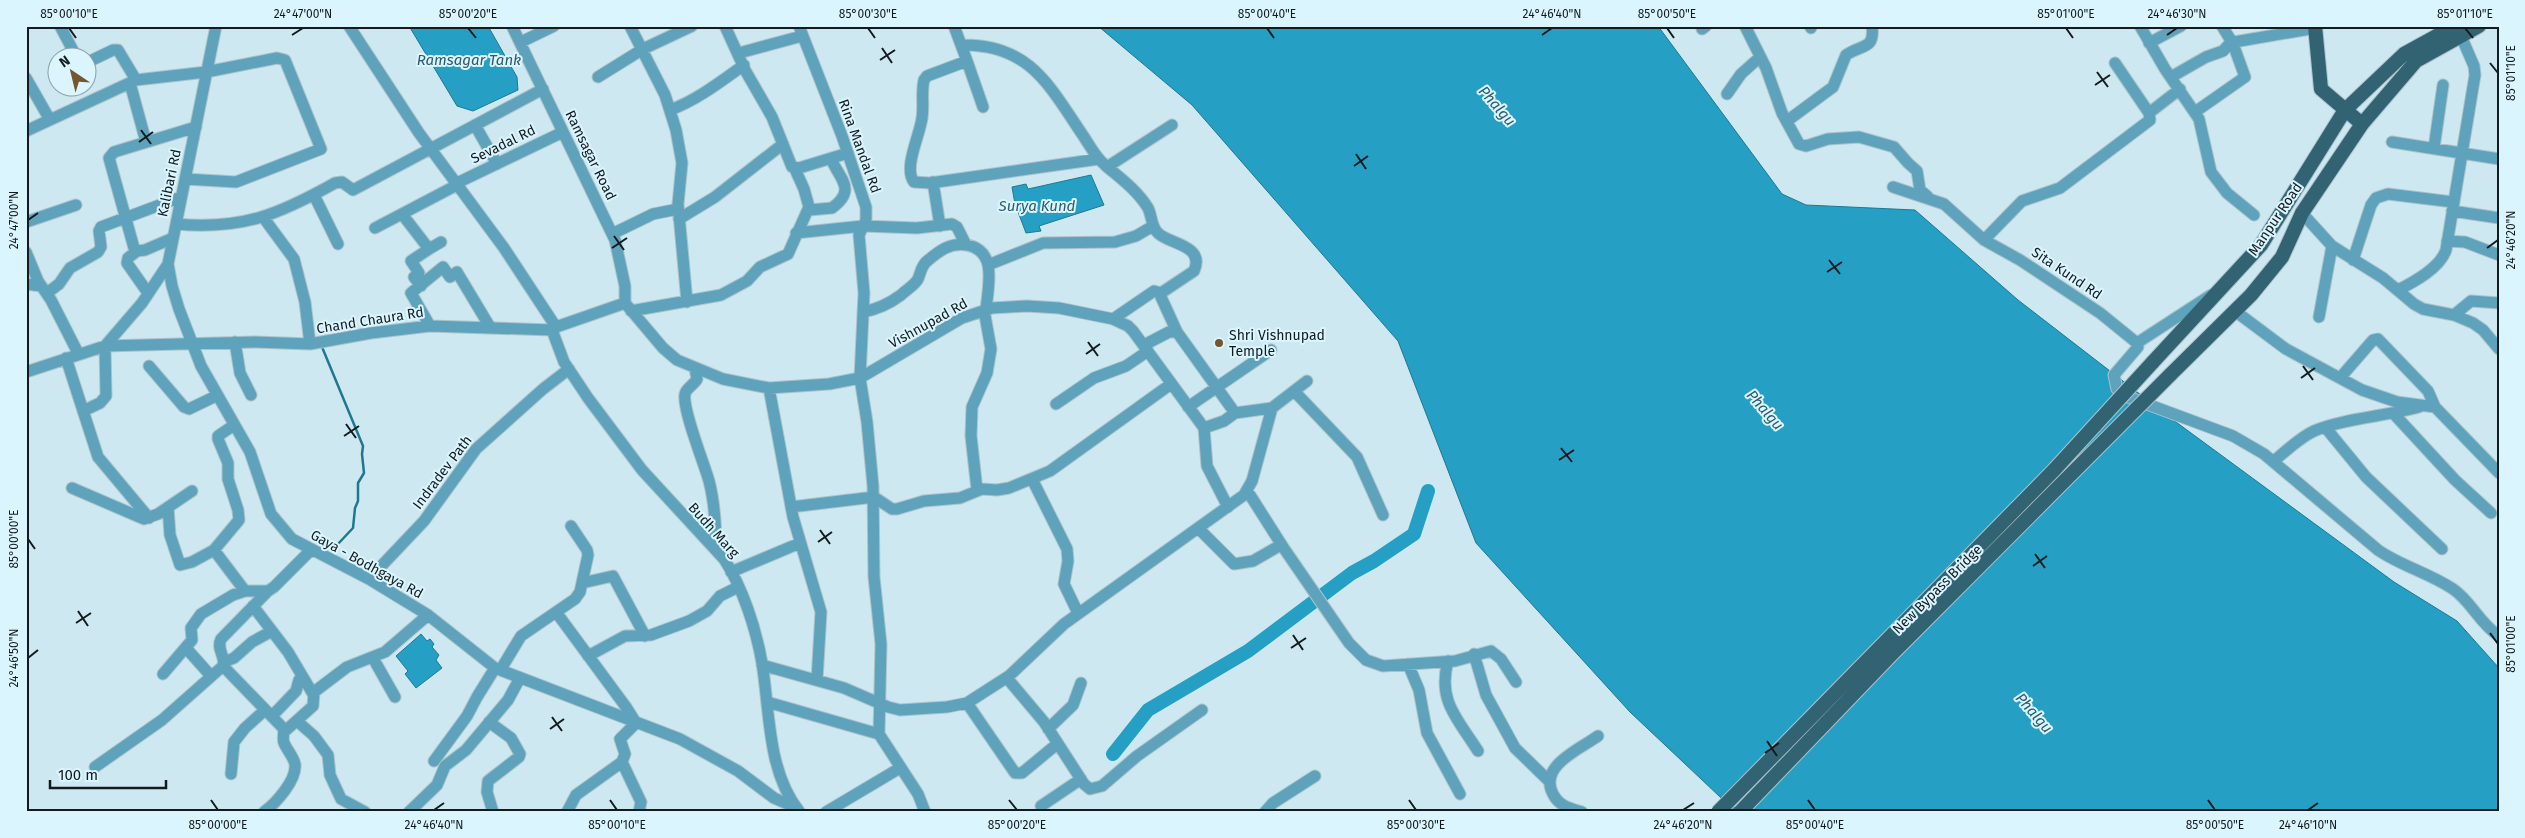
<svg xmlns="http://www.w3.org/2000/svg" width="2525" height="838" viewBox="0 0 2525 838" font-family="'Fira Sans',sans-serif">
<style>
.water{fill:#25a0c4;stroke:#1f7892}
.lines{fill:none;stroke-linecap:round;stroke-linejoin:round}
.stream{stroke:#1f7892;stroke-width:2.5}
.river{stroke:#25a0c4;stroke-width:14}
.minor-casing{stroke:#acc3cb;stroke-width:13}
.major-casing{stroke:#acc3cb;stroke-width:16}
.minor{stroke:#5ea3bb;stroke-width:11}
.major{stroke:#326373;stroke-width:14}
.major-bridge-casing{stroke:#acc3cb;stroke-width:16;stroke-linecap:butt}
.major-bridge{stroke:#326373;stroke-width:14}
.ticks{fill:none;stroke:#121b1e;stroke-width:2}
.poi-dot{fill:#76562c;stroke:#dbf5ff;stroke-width:2}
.labels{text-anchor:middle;stroke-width:4;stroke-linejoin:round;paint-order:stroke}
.street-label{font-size:14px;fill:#121b1e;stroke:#dbf5ff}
.poi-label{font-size:14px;fill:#121b1e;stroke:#dbf5ff;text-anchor:start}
.water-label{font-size:15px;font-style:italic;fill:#2b5a6a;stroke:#dbf5ff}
.neatline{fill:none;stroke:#121b1e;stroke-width:2}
.ticks-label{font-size:12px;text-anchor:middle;fill:#121b1e}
</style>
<rect width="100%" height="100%" fill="#cee8f1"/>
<path class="water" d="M 409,26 L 488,26 L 517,77 L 518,90 L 473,111 L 457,106 Z
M 1098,26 L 1658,26 L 1782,194 L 1806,205 L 1915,210 L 2018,300 L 2176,422 L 2394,582 L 2457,621 L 2499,668 L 2499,812 L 1736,812 L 1630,712 L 1476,543 L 1398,341 L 1192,105 Z
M 1091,175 L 1104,205 L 1039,226 L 1041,231 L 1026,233 L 1015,204 L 1012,187 L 1026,184 L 1028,189 Z
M 421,634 L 427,641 L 430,639 L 434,644 L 432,647 L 439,655 L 436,660 L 442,668 L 416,688 L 405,674 L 408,671 L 396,656 Z"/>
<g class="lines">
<path class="stream" d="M 322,347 L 363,446 L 362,454 L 364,473 L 358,483 L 358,501 L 355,508 L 353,528 L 337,545"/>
<path class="river" d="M 1113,754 L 1148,710 L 1248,651 L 1352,573 L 1374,561 L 1414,534 L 1428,491"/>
<defs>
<path id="minor" d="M 60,26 L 77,58
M 216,26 L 168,264 L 172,286 L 179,309 L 201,366 L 250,452 L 271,514 L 292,539 L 369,579 L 428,615 L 495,668 L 680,739 L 738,771 L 774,798 L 797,808
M 349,26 L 419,133 L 504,248 L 556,327
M 512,26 L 615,240 L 625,286 L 625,303
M 630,26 L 665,95 L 676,130 L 682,163 L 678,204 L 687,302
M 725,26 L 745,70 L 772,117 L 792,167 L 799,168 L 848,153
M 799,26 L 842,136 L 866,207 L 866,220 L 859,235 L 864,293 L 860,378 L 867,422 L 873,486 L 874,577 L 881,644 L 879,734 L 918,794 L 925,812
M 954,26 L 967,61 L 927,76 L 924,80 C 921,92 924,106 922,118 C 920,135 903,168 914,182 L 930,183 L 1099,159
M 1745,26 L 1766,68 L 1782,113 L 1799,144 L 1806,146 L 1828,139 L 1859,137 L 1894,147 L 1908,163 L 1917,171 L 1920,190 L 1928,197
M 1810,26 L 1811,28
M 2140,26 L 2165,69 L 2199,119 L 2211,172 L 2227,193 L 2254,215
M 2222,26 L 2230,39 L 2234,42 L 2316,28
M 1702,29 L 1706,26
M 521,42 L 554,26
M 2149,43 L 2181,26
M 962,45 C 1029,44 1049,85 1082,134 C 1089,144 1095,157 1105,165 C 1120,178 1137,190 1148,208 C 1152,216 1151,225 1157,232 C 1166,244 1206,244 1194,271 L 1161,293 L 1161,297 L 1177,332
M 739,53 L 802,36
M 967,61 L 983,107
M 88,62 L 113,50 L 118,50 L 136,80
M 598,77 L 643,49 L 692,26
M 2171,77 L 2206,57 L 2223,51 L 2232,41
M 26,78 L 50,120
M 130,83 L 146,142
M 1727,94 L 1741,74 L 1760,57
M 670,110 C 697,100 720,82 744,65
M 2195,112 L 2245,77 L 2232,41
M 2149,113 L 2180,89
M 1787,121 L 1833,87 L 1846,55 C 1862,44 1875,50 1872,26
M 475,125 L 497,164
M 26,131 L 136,80 L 206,72 L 277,58 L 285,60 L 321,149 L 236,182 L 185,179
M 2392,142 L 2499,159
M 2434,148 L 2443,85
M 1107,167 L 1172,125
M 933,182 L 940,226
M 457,183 L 563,132
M 1893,187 L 1944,204 L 1984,240 L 2020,260 L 2100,313 L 2137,343
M 314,195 L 338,244
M 809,210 L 832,208 C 857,190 840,179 831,159
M 2452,211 L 2499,218
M 2302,213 L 2332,246 L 2383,278 L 2414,304 L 2423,309 L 2454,315 L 2473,323 L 2483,330 L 2499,349
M 402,214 L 429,249 L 411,261 L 419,273 L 414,277 L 421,286
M 263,217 L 294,259 L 305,302 L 310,344
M 679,219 L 715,197 L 783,144
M 26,222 L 76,205
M 176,224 C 242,230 278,215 335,183 L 342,182 L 353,190 L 543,89
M 375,228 L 457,185
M 796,233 L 863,226 L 917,228 L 952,224 L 957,227 L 966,245
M 612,234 L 653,214 L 678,209
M 173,238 L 145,250 L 137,251 L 134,248 L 109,158 L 114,152 L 196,127
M 1984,240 L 2022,201 L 2060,188 L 2150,120 L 2149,113 L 2115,63
M 2447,241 L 2465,242 L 2499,255
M 429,249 L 441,242
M 137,251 L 128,258 L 127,263 L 148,293
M 26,252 L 38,281 L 51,300 L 78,353
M 2353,260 L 2371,205 L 2376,198 L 2388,194 L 2453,202
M 988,265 L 1043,243 L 1115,242 L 1136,236 L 1153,226
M 26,284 L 41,286
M 2398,290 C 2414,282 2440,268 2446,250 L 2475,75 L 2474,66 L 2461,36
M 47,293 L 59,284 L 70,268 L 98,252 L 101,247 L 99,231 L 101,227 L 181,197
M 625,303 L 663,348 L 677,360 L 723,379 L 769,388 L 829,384 L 860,378 L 962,318 L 992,308 L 1027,306 L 1059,308 L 1113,319 L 1128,326 L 1133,331 L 1204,428 L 1207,466 L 1228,507
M 631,311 L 721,295 L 747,281 L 760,267 L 788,254 L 809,207 L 804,189 L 795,169
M 2235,311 L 2286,349 L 2362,390 L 2397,402 L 2435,407 L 2499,473
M 863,312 C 878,309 889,304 901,295 C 906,290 915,285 918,279 C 921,272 921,267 926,262 C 939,251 950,242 967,245 C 998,251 988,286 986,310
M 2454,315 L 2471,301 L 2499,303
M 2319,317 L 2332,246
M 1113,319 L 1154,291 L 1161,293
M 430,326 L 411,293 L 443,267 L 450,277 L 457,272 L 490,327
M 556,327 L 552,330 L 564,362 L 588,398 L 642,470 L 724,559 C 743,588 756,629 762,663 C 770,711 767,771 799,811
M 556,327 L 625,303
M 235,342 L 240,373 L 251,395
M 2137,343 L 2138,347 L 2114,375 L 2117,389 L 2128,397 L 2233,436 L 2264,454 L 2378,550 C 2401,566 2429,573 2453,589 C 2471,601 2480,624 2499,636
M 2137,343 L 2211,295
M 1144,345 L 1169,332 L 1177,332 L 1235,413 L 1272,408 L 1307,381
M 66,358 L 98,457 L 149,518
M 149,366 L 184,407 L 189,409 L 216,396
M 695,369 L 697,379 C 694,385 686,388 685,394 C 682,409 704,463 709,481 C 715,504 716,526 716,550
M 26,372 L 105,346 L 255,342 L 310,344 L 371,333 L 430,326 L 552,330
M 2340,378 L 2373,340 L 2378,339 L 2428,391 L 2435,407
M 769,388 L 793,517 L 821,612 L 817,680
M 1294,391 L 1357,457 L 1383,515
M 1056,404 L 1094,378 L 1126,366 L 1148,351
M 1188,407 L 1271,350
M 83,411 L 100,403 L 106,396 L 105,346 L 142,303 L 168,264
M 2394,414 L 2455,480 L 2491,513
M 2325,427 L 2366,477 L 2442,549
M 1204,428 L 1224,421 L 1235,413
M 2274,461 C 2286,451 2299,438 2314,431 C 2341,419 2387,416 2419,407
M 1032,479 L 1067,549 L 1068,561 L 1064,584 L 1078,613
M 72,488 L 144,519 L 158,514 L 192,491
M 977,490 L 971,436 L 972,407 L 987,373 L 991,349 L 984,310
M 1250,495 L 1283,547
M 168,507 L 170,535 L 180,565 L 192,562 L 214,550 L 239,520 L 238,510 L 228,479 L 228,463 L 218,439 L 218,436 L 234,425
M 791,507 L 874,497 L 892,509 L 897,509 L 924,501 L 960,498 L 982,489 L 997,490 L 1009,488 L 1050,471 L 1171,384
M 1198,528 L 1234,564 L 1253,561 L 1279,546 L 1283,547 L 1349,643 L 1366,660 L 1383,666 L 1455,661 L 1491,651 L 1501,659 L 1516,682
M 214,550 L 245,591
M 731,572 L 800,543
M 369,579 L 424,521 L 476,449 L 543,389 L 569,369
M 582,583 L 613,576 L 645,636
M 253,606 L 288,652 L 313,694
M 556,612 L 626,707 L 636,723 L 620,739 L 625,754 L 622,762 L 576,795 L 567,812
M 186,648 L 211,676
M 1474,654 L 1486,695 L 1515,748 L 1549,781
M 588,656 L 625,636 L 651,635 L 689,621 L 707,611 L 720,596 L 738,587
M 373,658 L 395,697
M 1448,661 C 1437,701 1458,719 1478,751
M 224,662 L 234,658 L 252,642 L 272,631
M 1408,664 L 1419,690 L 1427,733 L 1460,794
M 762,665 L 844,688 L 888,707 L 900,710 L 947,707 L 967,703 L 1009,676 L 1064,624 L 1244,495 L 1252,481 L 1272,408
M 223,666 L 283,728 C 285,733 282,738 284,743 C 287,750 293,756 295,764 C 297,780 276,803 264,812
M 501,669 L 521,636 L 575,599 L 580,592 L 588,555 L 587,550 L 571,526
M 163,674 L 192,640 L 191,628 L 201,614 L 233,595 L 245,591 L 268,591 L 274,587 L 311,550
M 1007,678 L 1044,722 L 1084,784 L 1090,789 L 1102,786 L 1137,756 L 1202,710
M 767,702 L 879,734
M 967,703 L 1015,773 L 1022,773 L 1057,744
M 272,716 L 296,691 L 299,680 L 302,677
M 297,721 L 314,736 L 328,755 L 330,775 L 341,799 L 365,812
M 489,722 L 511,738 L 520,754 L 519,757 L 488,781 L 487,792 L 493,812
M 1048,729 L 1073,705 L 1081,683
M 284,732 L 313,706 L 314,692 L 347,667 L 385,652 L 428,615
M 434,761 L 467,716 L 477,697 L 495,668
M 622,762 L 641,802 L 639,812
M 95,767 L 162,720 L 223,666 C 226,656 216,650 221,639 L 268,591
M 231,774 L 234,742 L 245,728 L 265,710
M 1041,806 L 1081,779
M 409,812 L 437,785 L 445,766 L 466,750 L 508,700 L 520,678
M 826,812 L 900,768
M 1265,812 L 1273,803 L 1315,776
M 1582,812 C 1569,808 1559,806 1553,794 C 1538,766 1580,749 1598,736"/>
<path id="major" d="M 2315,26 L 2321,89 L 2362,124
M 2152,363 L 2261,245 L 2345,110 L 2404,54 L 2455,26
M 2170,375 L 2251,295 L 2282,257 L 2302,213 L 2362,124 L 2416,61 L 2479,26"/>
</defs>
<use href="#minor" class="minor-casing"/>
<use href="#major" class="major-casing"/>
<use href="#minor" class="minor"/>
<use href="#major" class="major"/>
<defs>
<path id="major-bridge" d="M 1718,812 L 2055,469 L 2152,363
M 1740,812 L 1892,654 L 2170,375"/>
</defs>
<use href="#major-bridge" class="major-bridge-casing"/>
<use href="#major-bridge" class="major-bridge"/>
</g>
<path class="ticks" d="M 69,28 L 76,38M 468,28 L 476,38M 868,28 L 875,38M 1267,28 L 1274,38M 1667,28 L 1674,38M 2066,28 L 2073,38M 2465,28 L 2473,38M 292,35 L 303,28M 1542,35 L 1552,28M 2167,35 L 2177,28M 882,48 L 892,63M 880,60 L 895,50M 2490,63 L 2498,73M 2097,72 L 2108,87M 2095,85 L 2110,75M 141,130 L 151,144M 139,142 L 153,132M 1356,154 L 1366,169M 1354,166 L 1368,156M 28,220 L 38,213M 614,236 L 624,250M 612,248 L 627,238M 2487,248 L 2498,240M 1829,260 L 1840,274M 1827,272 L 1842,262M 1088,342 L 1098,356M 1086,354 L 1100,344M 2303,366 L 2313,380M 2301,378 L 2315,368M 346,424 L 356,438M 344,436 L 359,426M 1561,448 L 1572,462M 1559,460 L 1574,450M 820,530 L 830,544M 28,539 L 35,549M 818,542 L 832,532M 2035,554 L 2045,568M 2033,566 L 2047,556M 78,611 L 88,626M 76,623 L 91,613M 2490,633 L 2498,644M 1293,635 L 1303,650M 1291,648 L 1306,638M 28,658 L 38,650M 552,717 L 562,731M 550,729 L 564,719M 1767,741 L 1777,756M 1765,753 L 1779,743M 211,800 L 218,810M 610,800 L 617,810M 1009,800 L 1017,810M 1409,800 L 1416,810M 1808,800 L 1815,810M 2208,800 L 2215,810M 434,810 L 444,803M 1683,810 L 1694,803M 2308,810 L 2318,803"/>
<circle class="poi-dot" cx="1219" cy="343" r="5"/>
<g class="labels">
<g class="street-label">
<text transform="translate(503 144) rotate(-26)" y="5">Sevadal Rd</text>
<text transform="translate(860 146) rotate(70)" y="5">Rina Mandal Rd</text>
<text transform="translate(591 155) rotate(64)" y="5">Ramsagar Road</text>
<text transform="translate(169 183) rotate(-78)" y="5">Kalibari Rd</text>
<text transform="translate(2275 219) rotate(-56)" y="5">Manpur Road</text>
<text transform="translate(2067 273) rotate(34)" y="5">Sita Kund Rd</text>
<text transform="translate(370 320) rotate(-9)" y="5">Chand Chaura Rd</text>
<text transform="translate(928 323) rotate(-29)" y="5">Vishnupad Rd</text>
<text transform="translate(442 472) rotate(-53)" y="5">Indradev Path</text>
<text transform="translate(714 530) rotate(48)" y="5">Budh Marg</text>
<text transform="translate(367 564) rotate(29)" y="5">Gaya - Bodhgaya Rd</text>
<text transform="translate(1937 589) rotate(-45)" y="5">New Bypass Bridge</text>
</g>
<g class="poi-label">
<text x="1229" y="340">Shri Vishnupad<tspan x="1229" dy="16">Temple</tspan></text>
</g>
<g class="water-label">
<text x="469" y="65">Ramsagar Tank</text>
<text transform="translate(1497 106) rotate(49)" y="5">Phalgu</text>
<text x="1037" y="211">Surya Kund</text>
<text transform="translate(1765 410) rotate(49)" y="5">Phalgu</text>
<text transform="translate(2034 713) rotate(49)" y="5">Phalgu</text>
</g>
</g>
<rect width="2525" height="838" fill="none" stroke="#dbf5ff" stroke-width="55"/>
<g transform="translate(72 72) rotate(325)"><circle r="24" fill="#dbf5ff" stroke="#8b9ea5"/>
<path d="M0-4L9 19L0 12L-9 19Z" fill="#76562c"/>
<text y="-8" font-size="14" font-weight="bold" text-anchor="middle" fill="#121b1e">N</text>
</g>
<path d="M50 780v8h116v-8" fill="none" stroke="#121b1e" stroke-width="2.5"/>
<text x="58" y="780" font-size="15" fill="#121b1e" stroke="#dbf5ff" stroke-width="4" paint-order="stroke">100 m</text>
<rect x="28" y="28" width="2470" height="782" class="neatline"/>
<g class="ticks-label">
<text x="69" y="18">85°00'10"E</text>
<text x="303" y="18">24°47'00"N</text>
<text x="468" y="18">85°00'20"E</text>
<text x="868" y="18">85°00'30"E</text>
<text x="1267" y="18">85°00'40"E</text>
<text x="1552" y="18">24°46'40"N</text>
<text x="1667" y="18">85°00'50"E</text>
<text x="2066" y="18">85°01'00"E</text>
<text x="2177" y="18">24°46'30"N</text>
<text x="2465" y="18">85°01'10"E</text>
<text transform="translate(2511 73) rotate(-90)" y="4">85°01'10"E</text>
<text transform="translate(14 220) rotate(-90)" y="4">24°47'00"N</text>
<text transform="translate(2511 240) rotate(-90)" y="4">24°46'20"N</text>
<text transform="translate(14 539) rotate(-90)" y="4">85°00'00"E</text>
<text transform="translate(2511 644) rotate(-90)" y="4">85°01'00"E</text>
<text transform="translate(14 658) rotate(-90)" y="4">24°46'50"N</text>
<text x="218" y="829">85°00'00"E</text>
<text x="434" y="829">24°46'40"N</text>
<text x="617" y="829">85°00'10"E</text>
<text x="1017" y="829">85°00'20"E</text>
<text x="1416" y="829">85°00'30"E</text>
<text x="1683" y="829">24°46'20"N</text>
<text x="1815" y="829">85°00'40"E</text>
<text x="2215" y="829">85°00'50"E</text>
<text x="2308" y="829">24°46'10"N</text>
</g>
</svg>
